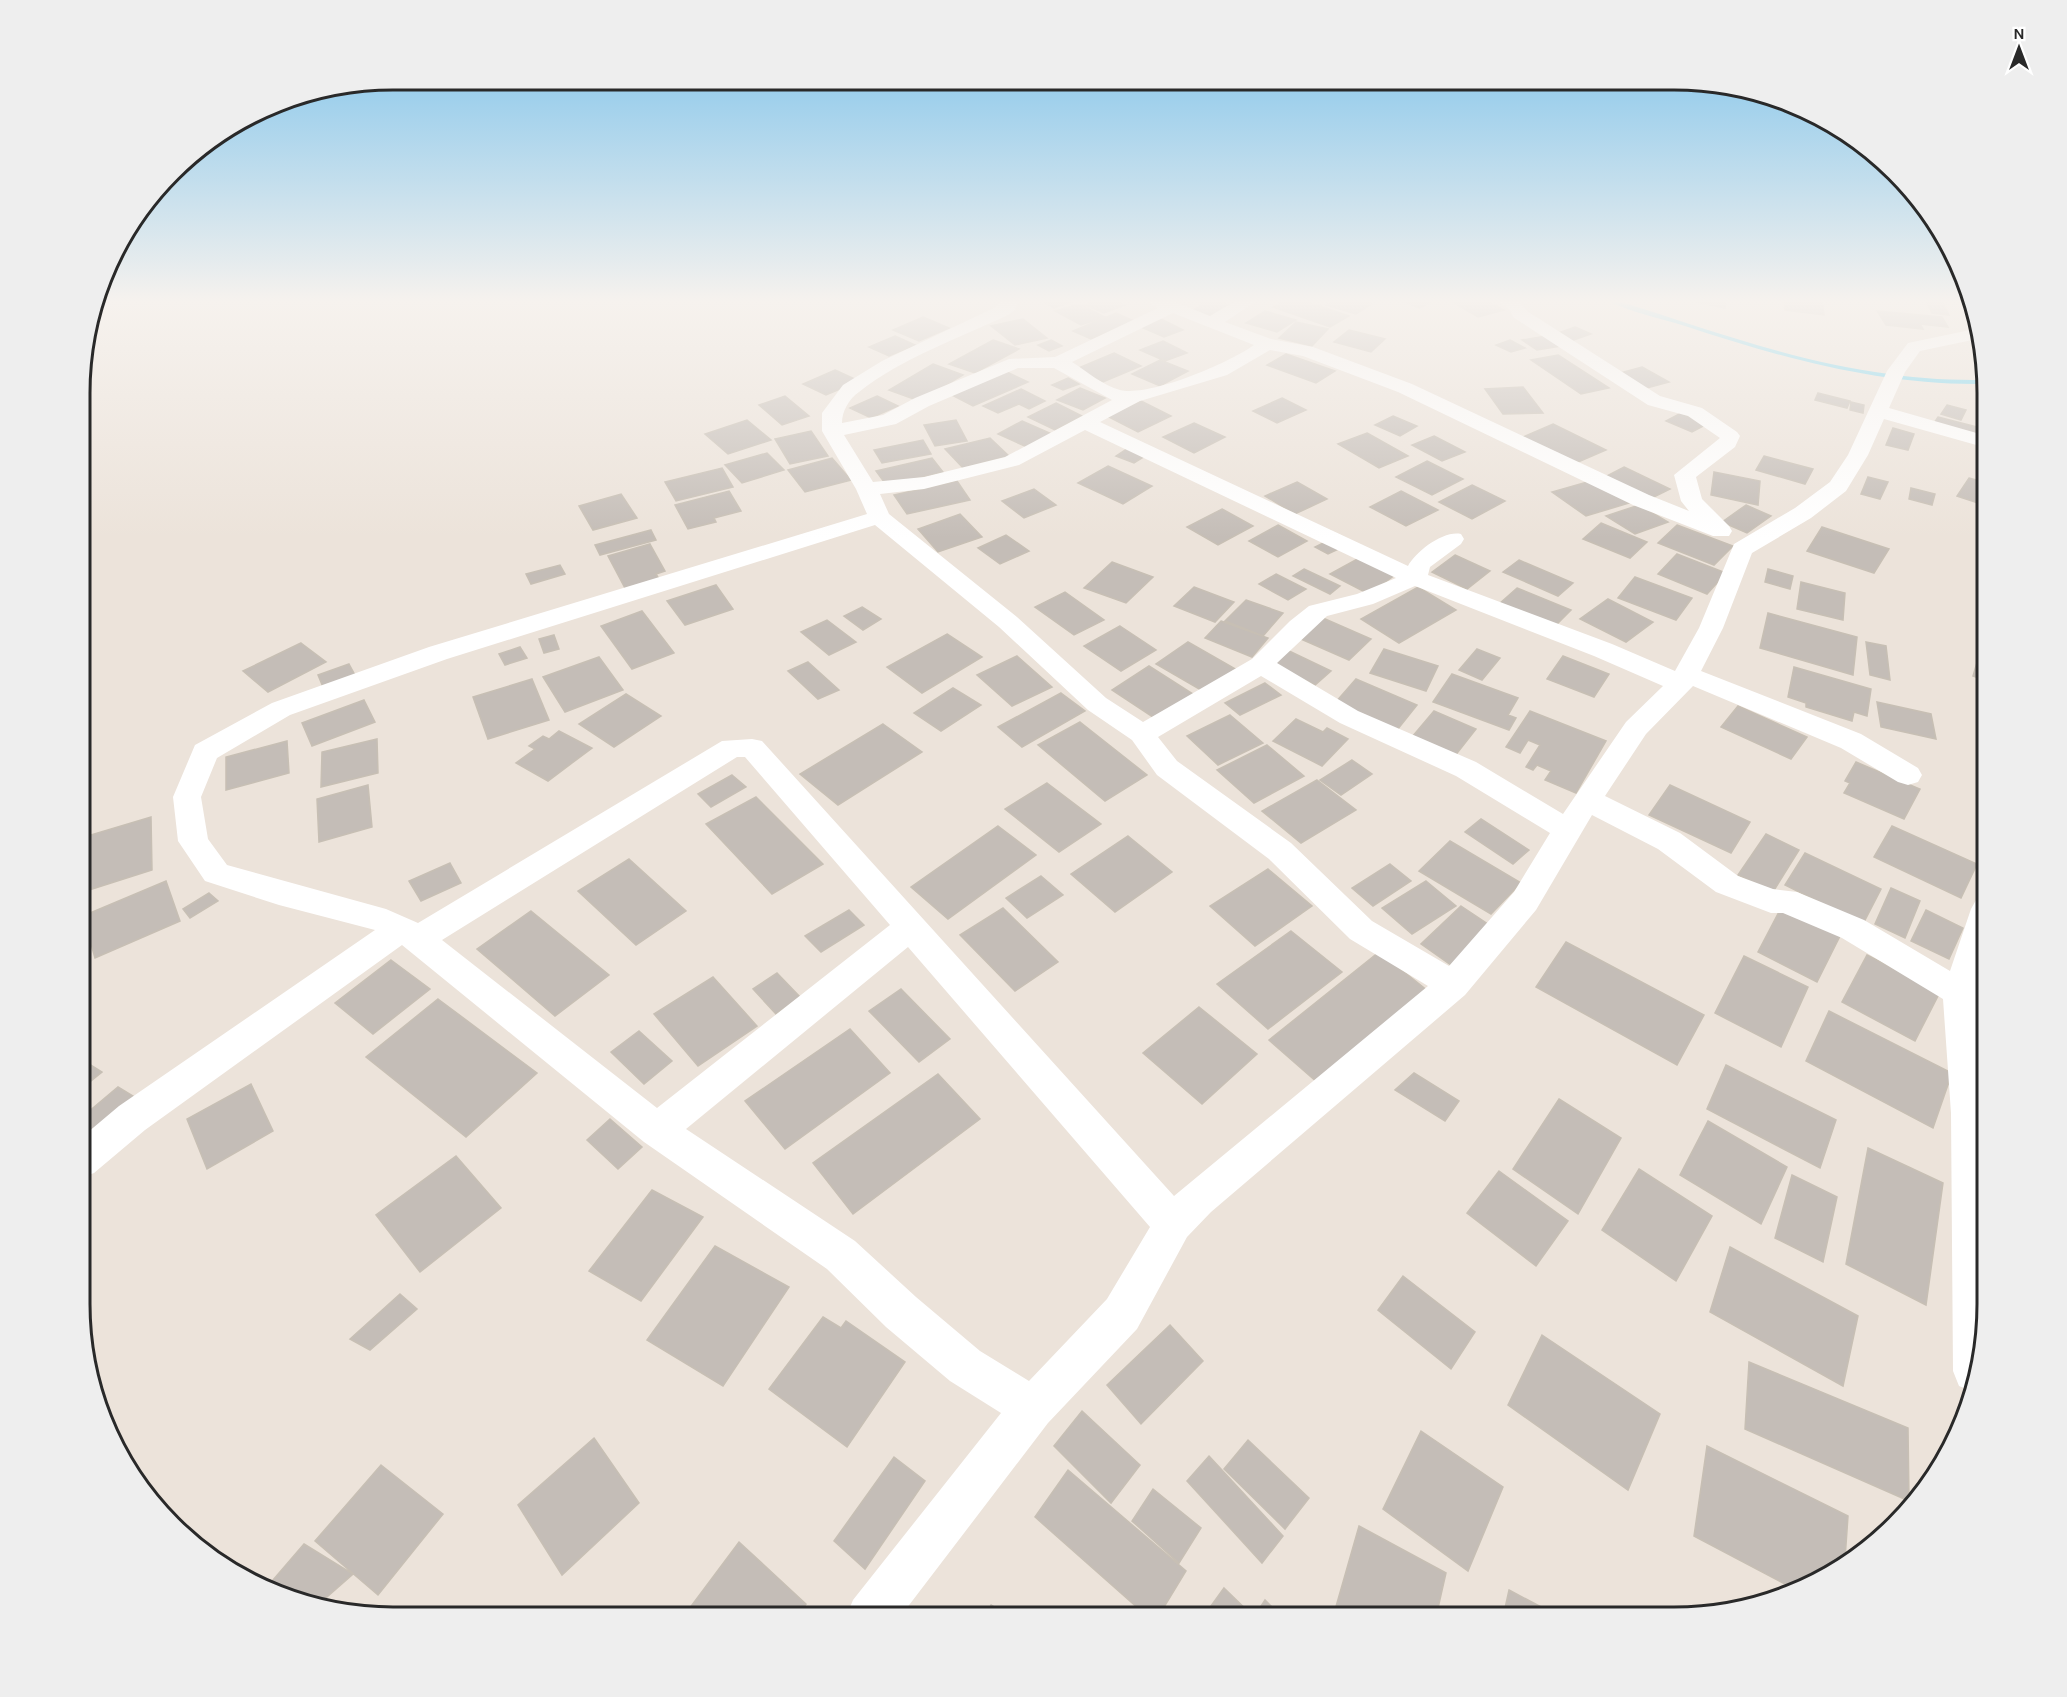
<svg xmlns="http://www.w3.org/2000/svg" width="2067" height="1697" viewBox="0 0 2067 1697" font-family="Karla,sans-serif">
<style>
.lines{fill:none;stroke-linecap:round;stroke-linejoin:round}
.stream{fill:#6bd2f0;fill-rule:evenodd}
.building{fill:#c4bdb7;stroke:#c7bfb4;stroke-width:1.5}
.minor{fill:#fff;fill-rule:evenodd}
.rim{fill:none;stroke:#292929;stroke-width:3}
</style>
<rect width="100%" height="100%" fill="#ece3da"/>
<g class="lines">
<path class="stream" d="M 1606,300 L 1616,300 C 1706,329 1796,362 1889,374 C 1921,379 1953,380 1985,380 L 1986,384 C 1882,386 1782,358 1685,326 C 1659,318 1630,312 1606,300 Z"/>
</g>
<path class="building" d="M 1040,300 L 1077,300 L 1054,308 Z
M 1096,300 L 1115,300 L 1125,305 L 1104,313 L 1085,305 Z
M 1214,300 L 1232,306 L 1214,317 L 1193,310 L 1204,304 L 1195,301 L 1197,300 Z
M 1286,300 L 1302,300 L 1349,316 L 1330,327 L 1273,307 Z
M 1334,300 L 1360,300 L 1372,304 L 1356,314 L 1326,305 Z
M 1408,300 L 1422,300 L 1430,303 L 1419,308 L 1404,302 Z
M 1449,300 L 1485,300 L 1504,310 L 1478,317 Z
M 1688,300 L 1726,300 L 1725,308 Z
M 1784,300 L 1822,300 L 1824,315 L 1785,310 Z
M 1926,301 L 1943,303 L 1949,315 L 1932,313 Z
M 1079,304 L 1105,317 L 1081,325 L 1055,311 Z
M 1265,311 L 1296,320 L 1277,332 L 1246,323 Z
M 1877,311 L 1942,317 L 1948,327 L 1920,324 L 1923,329 L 1886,325 Z
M 1116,313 L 1134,321 L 1091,339 L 1073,331 Z
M 923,317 L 949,328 L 919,341 L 893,330 Z
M 1023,319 L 1047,338 L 1015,345 L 991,326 Z
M 1161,319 L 1183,330 L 1164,337 L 1141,327 Z
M 1296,322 L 1328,329 L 1312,346 L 1279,338 Z
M 1575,327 L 1591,334 L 1571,341 L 1555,334 Z
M 1349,330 L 1385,339 L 1371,352 L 1334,342 Z
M 895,336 L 915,345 L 889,356 L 869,347 Z
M 1546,336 L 1561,346 L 1537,350 L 1522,340 Z
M 993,340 L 1019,349 L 975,373 L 949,364 Z
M 1051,340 L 1062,346 L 1049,351 L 1038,345 Z
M 1510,340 L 1525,348 L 1511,352 L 1496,345 Z
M 1163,341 L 1187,353 L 1165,361 L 1140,350 Z
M 1114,353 L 1141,366 L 1103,382 L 1076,369 Z
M 1286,354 L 1335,371 L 1316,383 L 1267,365 Z
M 1558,355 L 1609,388 L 1581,394 L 1531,360 Z
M 1160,360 L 1188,371 L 1160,386 L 1132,374 Z
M 933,364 L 963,375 L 919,401 L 889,390 Z
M 1642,367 L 1669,382 L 1647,388 L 1620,373 Z
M 835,370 L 859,381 L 826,395 L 803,384 Z
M 1005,371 L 1028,382 L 973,406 L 950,394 Z
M 1068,378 L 1079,384 L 1063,390 L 1052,385 Z
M 1523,387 L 1543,413 L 1503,414 L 1485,389 Z
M 1080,388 L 1105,398 L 1083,410 L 1057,400 Z
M 1021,389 L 1045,401 L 1029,409 L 1019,404 L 998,413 L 983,406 Z
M 1818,393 L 1850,401 L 1847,408 L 1815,400 Z
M 785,396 L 809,416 L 782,425 L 759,405 Z
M 877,396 L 898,406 L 871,418 L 850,408 Z
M 1282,398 L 1306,410 L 1277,423 L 1253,411 Z
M 1141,401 L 1171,416 L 1138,432 L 1107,416 Z
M 1851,402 L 1864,405 L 1863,413 L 1850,410 Z
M 1056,403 L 1082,416 L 1055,430 L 1028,417 Z
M 1947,405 L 1966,410 L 1961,420 L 1941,414 Z
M 1681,413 L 1707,424 L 1692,432 L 1666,421 Z
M 1393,416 L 1417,426 L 1400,436 L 1375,425 Z
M 1938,417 L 1985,429 L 1982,436 L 1934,423 Z
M 747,420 L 771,440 L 728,454 L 705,434 Z
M 956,420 L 967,441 L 935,446 L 924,425 Z
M 1022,421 L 1052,434 L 1029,448 L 998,434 Z
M 1194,423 L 1225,437 L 1194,453 L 1163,437 Z
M 1553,424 L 1606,450 L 1576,463 L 1523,437 Z
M 1893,428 L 1914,434 L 1908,450 L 1886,445 Z
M 811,431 L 828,456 L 790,464 L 775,439 Z
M 1367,433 L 1408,456 L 1379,468 L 1338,444 Z
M 1434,436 L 1465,452 L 1442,461 L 1412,445 Z
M 990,438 L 1009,456 L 963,468 L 945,449 Z
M 923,440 L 931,454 L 882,463 L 874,450 Z
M 1128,448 L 1145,456 L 1134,463 L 1116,456 Z
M 767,453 L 784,470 L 742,483 L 725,465 Z
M 1764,456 L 1813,469 L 1805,484 L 1756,470 Z
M 832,458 L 851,480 L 805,492 L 788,470 Z
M 932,458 L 943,472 L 887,486 L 876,471 Z
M 1427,461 L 1463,479 L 1432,495 L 1396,477 Z
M 1108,466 L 1152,486 L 1123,504 L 1078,483 Z
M 1624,467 L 1670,489 L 1648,500 L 1603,478 Z
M 722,468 L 733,487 L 676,501 L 665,482 Z
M 1714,472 L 1760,481 L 1758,505 L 1711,495 Z
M 1868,477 L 1888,482 L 1880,499 L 1861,494 Z
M 1969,478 L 1987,483 L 1987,506 L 1957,496 Z
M 1594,480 L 1629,503 L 1586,516 L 1552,492 Z
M 957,481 L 970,500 L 907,514 L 894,495 Z
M 1297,482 L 1327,499 L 1295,514 L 1265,496 Z
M 1472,485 L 1505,501 L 1472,519 L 1439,502 Z
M 1911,488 L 1935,494 L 1932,505 L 1909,499 Z
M 1034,489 L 1056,505 L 1024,518 L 1002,501 Z
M 729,491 L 741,511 L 714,518 L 716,522 L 688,529 L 675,505 Z
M 1401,491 L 1438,510 L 1406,526 L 1370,507 Z
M 621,494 L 637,518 L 593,530 L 579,506 Z
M 1639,505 L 1668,522 L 1635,534 L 1606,516 Z
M 1746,505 L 1771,516 L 1747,533 L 1722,522 Z
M 1222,509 L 1253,526 L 1218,545 L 1187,527 Z
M 960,514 L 982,537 L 938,552 L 918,529 Z
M 1601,523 L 1647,542 L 1630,558 L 1583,539 Z
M 1278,525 L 1307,541 L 1278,557 L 1249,541 Z
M 1677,525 L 1733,546 L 1714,565 L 1658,543 Z
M 1822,527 L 1889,549 L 1874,573 L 1807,551 Z
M 651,530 L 656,540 L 600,555 L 595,545 Z
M 1006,535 L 1029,551 L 1000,564 L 978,548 Z
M 1329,540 L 1341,548 L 1328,554 L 1315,547 Z
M 650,544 L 665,571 L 656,574 L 659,579 L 625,588 L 608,556 Z
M 1677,554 L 1726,573 L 1707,594 L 1658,574 Z
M 1455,555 L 1490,571 L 1467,589 L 1432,572 Z
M 1359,558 L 1395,575 L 1369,594 L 1330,574 Z
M 1519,560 L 1573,583 L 1558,596 L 1503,572 Z
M 1112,562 L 1153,577 L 1126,603 L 1084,588 Z
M 560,565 L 565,574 L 531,584 L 526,574 Z
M 1304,569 L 1340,586 L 1330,594 L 1293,576 Z
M 1768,569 L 1793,576 L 1790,589 L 1765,582 Z
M 1276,574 L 1306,589 L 1288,600 L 1259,584 Z
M 1635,577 L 1692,598 L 1676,620 L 1618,598 Z
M 1801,582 L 1845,593 L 1843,620 L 1797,609 Z
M 716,585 L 733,609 L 685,625 L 667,601 Z
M 1194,587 L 1234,602 L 1215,622 L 1174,606 Z
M 1418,587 L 1456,610 L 1399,643 L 1361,619 Z
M 1517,588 L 1571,610 L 1553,628 L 1499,604 Z
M 1065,592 L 1104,620 L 1074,635 L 1035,607 Z
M 1608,599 L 1653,622 L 1626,642 L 1580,619 Z
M 1246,600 L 1283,613 L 1263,636 L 1225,621 Z
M 862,607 L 881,619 L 863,630 L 844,616 Z
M 642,611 L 674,653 L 632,669 L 601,626 Z
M 1768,613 L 1857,637 L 1853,675 L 1760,648 Z
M 1316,615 L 1371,639 L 1349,660 L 1294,636 Z
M 827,620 L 856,642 L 829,655 L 801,632 Z
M 1221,621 L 1268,638 L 1252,657 L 1205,638 Z
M 1120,626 L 1156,650 L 1121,671 L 1084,646 Z
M 947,634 L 982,657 L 922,693 L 887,667 Z
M 554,635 L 559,649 L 544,653 L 539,639 Z
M 1984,639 L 1987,640 L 1987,681 L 1973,676 Z
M 1188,642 L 1239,671 L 1208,694 L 1156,664 Z
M 1866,642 L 1886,646 L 1890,680 L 1870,675 Z
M 301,643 L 326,662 L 268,692 L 243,671 Z
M 520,647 L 527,658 L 505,665 L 499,654 Z
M 1384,649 L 1438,666 L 1426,691 L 1370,673 Z
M 1477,649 L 1500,658 L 1482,680 L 1459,670 Z
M 1287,650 L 1331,671 L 1315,685 L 1271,664 Z
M 1017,656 L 1052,687 L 1012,706 L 977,675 Z
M 1563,656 L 1609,674 L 1594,697 L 1547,679 Z
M 599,657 L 623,690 L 565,712 L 543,677 Z
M 808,662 L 839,690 L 818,699 L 788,671 Z
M 349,664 L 355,675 L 323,687 L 318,675 Z
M 1149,666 L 1193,694 L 1156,719 L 1112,690 Z
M 1794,667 L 1871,689 L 1867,716 L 1854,712 L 1852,721 L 1806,707 L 1806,703 L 1788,697 Z
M 1452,674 L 1518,698 L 1508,715 L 1516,718 L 1509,730 L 1433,702 Z
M 532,679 L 549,720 L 488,739 L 473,697 Z
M 1356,679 L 1417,705 L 1397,730 L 1335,703 Z
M 1265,683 L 1281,695 L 1240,715 L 1225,703 Z
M 953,688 L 981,705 L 941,731 L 914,713 Z
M 1061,693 L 1085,711 L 1022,747 L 998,727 Z
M 626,694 L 661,716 L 614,747 L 579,724 Z
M 364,700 L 375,722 L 312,746 L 302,723 Z
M 1877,702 L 1931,714 L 1936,739 L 1881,727 Z
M 1738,706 L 1807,737 L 1791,759 L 1721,727 Z
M 1434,711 L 1476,729 L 1454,757 L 1412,737 Z
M 1530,711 L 1606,741 L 1576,793 L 1545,780 L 1551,771 L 1537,765 L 1533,770 L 1526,767 L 1540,745 L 1528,740 L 1520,753 L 1506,747 Z
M 1230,715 L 1263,743 L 1218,765 L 1187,736 Z
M 1296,719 L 1323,732 L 1327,728 L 1348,739 L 1322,766 L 1273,741 Z
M 1080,722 L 1147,775 L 1105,801 L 1038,745 Z
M 883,724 L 922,752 L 838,805 L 800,774 Z
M 559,731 L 592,748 L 548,781 L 516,763 L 535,749 L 529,746 L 543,736 L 549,739 Z
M 377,739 L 378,773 L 321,787 L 322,752 Z
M 287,741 L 289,773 L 226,790 L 226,757 Z
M 1267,745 L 1304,776 L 1254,803 L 1217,770 Z
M 1352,760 L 1372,774 L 1341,795 L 1320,780 Z
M 1856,762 L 1920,789 L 1904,819 L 1844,793 L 1850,783 L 1845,781 Z
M 732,775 L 746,787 L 711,807 L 698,794 Z
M 1317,780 L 1356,810 L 1301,843 L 1262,811 Z
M 1047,783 L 1101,824 L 1059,852 L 1005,809 Z
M 368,785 L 372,827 L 319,842 L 317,799 Z
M 1670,785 L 1750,822 L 1731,853 L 1649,815 Z
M 756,797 L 823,864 L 772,894 L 706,824 Z
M 151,817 L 152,870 L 83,892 L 84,837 Z
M 1481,819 L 1529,850 L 1513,864 L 1465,832 Z
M 998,826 L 1036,855 L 948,919 L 911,887 Z
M 1892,826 L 1977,864 L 1961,898 L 1874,857 Z
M 1766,834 L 1799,850 L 1773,892 L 1738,875 Z
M 1128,836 L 1172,872 L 1115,912 L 1071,874 Z
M 1450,841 L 1521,883 L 1491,914 L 1419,871 Z
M 1805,853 L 1881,889 L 1863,924 L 1785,885 Z
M 629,859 L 686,911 L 636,945 L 578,891 Z
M 450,863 L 461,883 L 421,901 L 409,881 Z
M 1390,864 L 1411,881 L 1373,906 L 1352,888 Z
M 1268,869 L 1312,906 L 1255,946 L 1210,906 Z
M 1041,876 L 1063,895 L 1027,918 L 1006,898 Z
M 166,881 L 180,921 L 95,958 L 83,916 Z
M 1426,881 L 1456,906 L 1412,934 L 1382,908 Z
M 1891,888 L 1920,901 L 1905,938 L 1875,924 Z
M 209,893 L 218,901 L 190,918 L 183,909 Z
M 1461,906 L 1491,926 L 1451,965 L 1421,944 Z
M 1782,906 L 1841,934 L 1817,982 L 1758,952 Z
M 1003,908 L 1058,962 L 1015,991 L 960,935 Z
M 849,910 L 864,925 L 821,952 L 805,936 Z
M 1926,910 L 1963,928 L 1949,959 L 1911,941 Z
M 531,911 L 609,975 L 555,1016 L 477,949 Z
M 1291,931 L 1342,972 L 1268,1029 L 1217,984 Z
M 1566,942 L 1704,1015 L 1677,1065 L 1536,987 Z
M 1379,952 L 1428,991 L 1318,1083 L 1269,1040 Z
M 1867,955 L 1940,992 L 1915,1041 L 1842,1002 Z
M 1744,956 L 1808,987 L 1781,1047 L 1715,1013 Z
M 391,960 L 430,989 L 373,1034 L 335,1003 Z
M 777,973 L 800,997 L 776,1014 L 753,989 Z
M 713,977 L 757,1026 L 698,1066 L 654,1014 Z
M 901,989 L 950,1039 L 919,1062 L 869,1011 Z
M 438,999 L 537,1073 L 466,1137 L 366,1057 Z
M 1199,1007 L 1257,1054 L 1202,1104 L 1143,1053 Z
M 1829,1011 L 1952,1073 L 1933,1128 L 1806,1061 Z
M 850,1029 L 890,1073 L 785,1149 L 745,1101 Z
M 639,1031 L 672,1061 L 644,1084 L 611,1052 Z
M 81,1059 L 102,1072 L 81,1089 Z
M 1726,1065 L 1836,1120 L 1820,1168 L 1707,1109 Z
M 1414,1073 L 1459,1101 L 1445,1121 L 1395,1090 Z
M 938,1074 L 980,1119 L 853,1214 L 813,1163 Z
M 251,1084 L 273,1131 L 207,1169 L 187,1119 Z
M 118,1087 L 138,1099 L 81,1147 L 81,1118 Z
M 1559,1099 L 1621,1138 L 1578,1214 L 1513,1169 Z
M 610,1119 L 642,1147 L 618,1169 L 587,1140 Z
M 1708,1121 L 1787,1167 L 1761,1224 L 1680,1175 Z
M 1868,1148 L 1943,1183 L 1926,1305 L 1846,1264 Z
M 456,1156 L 501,1208 L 420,1272 L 376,1215 Z
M 1639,1169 L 1712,1216 L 1676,1281 L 1602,1230 Z
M 1499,1171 L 1568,1221 L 1536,1266 L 1467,1213 Z
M 1792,1175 L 1837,1197 L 1823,1262 L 1775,1238 Z
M 652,1190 L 703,1217 L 641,1301 L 589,1271 Z
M 715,1246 L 789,1287 L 723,1386 L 647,1340 Z
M 1730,1247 L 1858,1316 L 1843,1386 L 1710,1312 Z
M 1403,1276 L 1475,1332 L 1451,1369 L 1378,1310 Z
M 400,1294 L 417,1309 L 370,1350 L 350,1339 Z
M 823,1317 L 841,1328 L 846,1321 L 905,1362 L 847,1447 L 769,1389 Z
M 1170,1325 L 1203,1361 L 1141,1424 L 1107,1385 Z
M 1542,1335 L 1660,1414 L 1628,1490 L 1508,1405 Z
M 1749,1362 L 1908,1428 L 1909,1501 L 1745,1429 Z
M 1082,1411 L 1140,1465 L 1111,1503 L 1054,1446 Z
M 1421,1431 L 1503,1487 L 1468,1571 L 1383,1509 Z
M 594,1438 L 639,1503 L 562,1575 L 518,1505 Z
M 1248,1440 L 1309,1498 L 1285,1529 L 1224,1469 Z
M 1707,1446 L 1848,1516 L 1845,1559 L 1798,1591 L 1694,1536 Z
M 1209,1456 L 1283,1536 L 1262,1563 L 1187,1481 Z
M 894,1457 L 925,1481 L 865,1569 L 834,1541 Z
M 381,1465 L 443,1514 L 378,1595 L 315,1541 Z
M 1068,1470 L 1186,1571 L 1158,1617 L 1148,1617 L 1035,1517 Z
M 1153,1489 L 1201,1528 L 1179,1563 L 1132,1521 Z
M 1359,1526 L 1446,1573 L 1436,1617 L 1333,1617 Z
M 739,1542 L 806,1604 L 797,1617 L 683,1617 Z
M 304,1544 L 353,1574 L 319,1604 L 273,1593 L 266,1588 Z
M 1224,1588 L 1254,1617 L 1265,1600 L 1282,1617 L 1203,1617 Z
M 1509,1590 L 1560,1617 L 1503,1617 Z
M 991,1605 L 1010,1617 L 985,1617 Z"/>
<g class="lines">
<path class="minor" d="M 1002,300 L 1018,300 L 1015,310 L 1008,315 C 959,338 902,358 859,392 C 849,399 842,411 842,423 L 883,415 L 915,398 L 1009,359 L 1055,357 L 1158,308 L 1146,300 L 1170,300 L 1210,316 L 1237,300 L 1258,300 L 1225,322 L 1271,339 L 1313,347 L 1412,384 L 1649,495 L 1689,511 L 1681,501 L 1674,475 L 1720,438 L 1688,416 L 1648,405 L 1513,317 L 1510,310 L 1497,300 L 1517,300 L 1527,311 L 1660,396 L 1702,408 L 1737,432 L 1740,436 L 1735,447 L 1696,477 L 1702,499 L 1729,526 L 1732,531 L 1729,536 L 1713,536 L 1633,505 L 1398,392 L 1303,356 L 1270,350 L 1227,375 L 1140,401 L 1100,422 L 1408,566 C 1416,551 1444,530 1461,534 L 1464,539 L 1461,544 L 1430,567 L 1428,575 L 1612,644 L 1675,671 L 1699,628 L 1734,544 L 1795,508 L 1830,482 L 1848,455 L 1887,371 L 1908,343 L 1975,329 L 1977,339 L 1920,351 L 1905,372 L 1889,408 L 1987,436 L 1987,448 L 1884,419 L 1868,455 L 1846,491 L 1811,518 L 1752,553 L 1723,628 L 1701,671 L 1861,734 L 1918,768 L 1922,775 L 1918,782 L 1908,785 L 1898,782 L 1841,748 L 1693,686 L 1646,734 L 1605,796 L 1680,833 L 1738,876 L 1773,889 L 1797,892 L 1864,920 L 1950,971 L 1971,909 L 1976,900 L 1987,897 L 1987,959 L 1978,987 L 1987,992 L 1987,1023 L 1978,1020 L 1987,1111 L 1987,1324 L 1969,1390 L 1959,1386 L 1953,1371 L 1951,1113 L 1943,999 L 1842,938 L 1783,913 L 1771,913 L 1716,892 L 1658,849 L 1592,815 L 1536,910 L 1465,995 L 1211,1212 L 1187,1237 L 1137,1329 L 1048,1423 L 900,1617 L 846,1617 L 853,1600 L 1001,1413 L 950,1381 L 886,1327 L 827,1269 L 644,1142 L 402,945 L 145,1130 L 94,1173 L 81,1178 L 81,1138 L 119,1106 L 375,930 L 279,905 L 205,881 L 178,841 L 173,797 L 195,745 L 272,703 L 429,647 L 867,514 L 856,489 L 822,431 L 822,413 L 843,385 L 882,361 L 996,307 ZM 1173,313 L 1254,345 C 1229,363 1150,397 1120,390 C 1104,386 1086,371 1072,362 ZM 1018,368 L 1054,368 L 1112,400 L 1005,457 L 924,477 L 873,482 L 844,435 L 896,424 L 929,406 ZM 1085,430 L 1396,578 L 1357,594 L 1309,606 L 1290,621 L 1252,659 L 1143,722 L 1106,698 L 1017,617 L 889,514 L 880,494 L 924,489 L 1019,465 ZM 875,525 L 999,627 L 1088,710 L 1132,740 L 1157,775 L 1269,859 L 1350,939 L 1428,986 L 1174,1196 L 762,741 L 752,739 L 722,741 L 418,923 L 386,909 L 227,865 L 208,839 L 201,797 L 217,758 L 290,715 L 447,659 ZM 1415,586 L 1594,656 L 1663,686 L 1626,722 L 1563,814 L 1476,762 L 1358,711 L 1277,663 L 1327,616 L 1373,604 ZM 1261,676 L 1340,723 L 1456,776 L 1550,833 L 1514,892 L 1449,966 L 1372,921 L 1291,843 L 1177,761 L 1158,737 ZM 737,757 L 745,757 L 890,925 L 657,1108 L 442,940 ZM 908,947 L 1150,1227 L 1107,1299 L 1029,1381 L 980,1351 L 916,1297 L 855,1241 L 686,1129 Z"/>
</g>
<linearGradient id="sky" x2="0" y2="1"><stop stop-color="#76c0eb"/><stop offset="0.56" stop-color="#f6f2ee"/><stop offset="1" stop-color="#f6f2ee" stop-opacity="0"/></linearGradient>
<rect width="2067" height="538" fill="url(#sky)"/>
<path d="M0 0H2067V1697H0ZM393 90H1674A303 303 0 0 1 1977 393V1304A303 303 0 0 1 1674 1607H393A303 303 0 0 1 90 1304V393A303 303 0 0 1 393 90Z" fill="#eee" fill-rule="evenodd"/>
<path class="rim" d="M393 90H1674A303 303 0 0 1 1977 393V1304A303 303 0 0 1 1674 1607H393A303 303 0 0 1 90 1304V393A303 303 0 0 1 393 90Z"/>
<g transform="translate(2019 48)" stroke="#ffffff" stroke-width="4.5" paint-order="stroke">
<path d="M0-4.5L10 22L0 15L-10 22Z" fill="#292929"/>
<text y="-9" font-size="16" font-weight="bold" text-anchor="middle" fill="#292929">N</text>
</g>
</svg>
